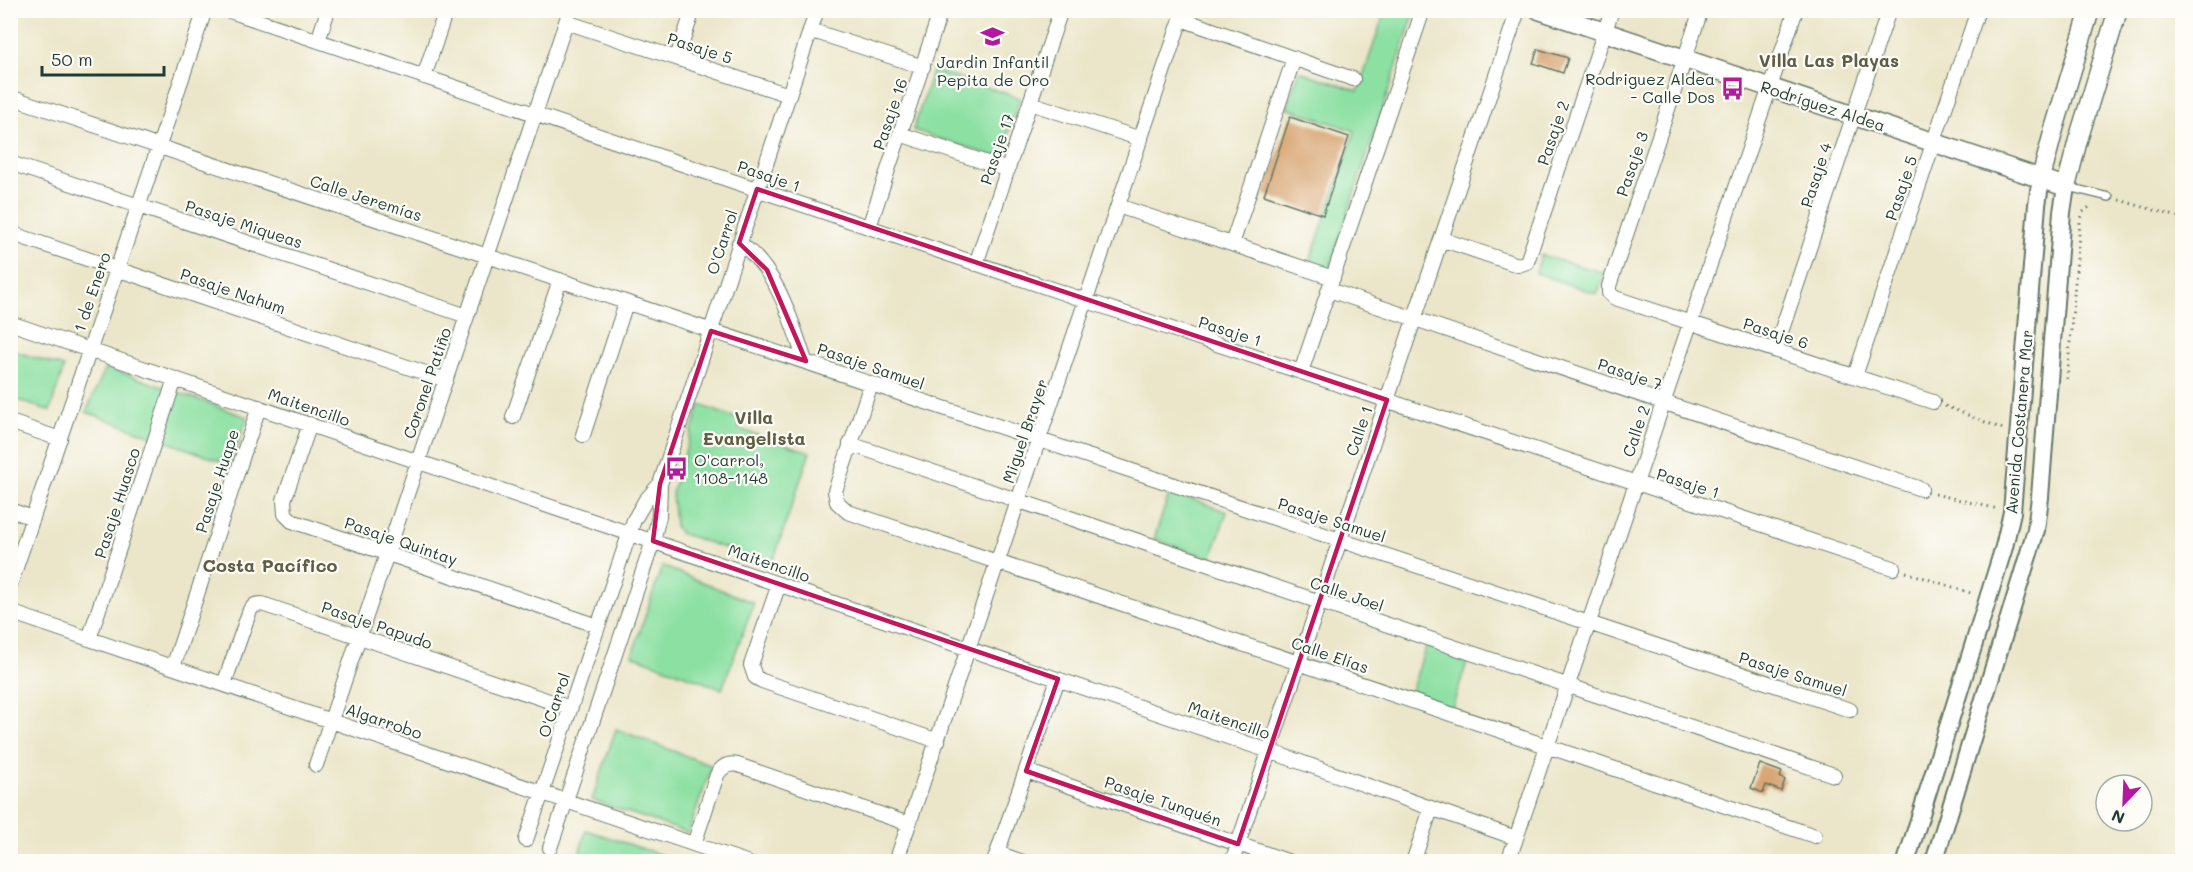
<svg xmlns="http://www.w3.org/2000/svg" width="2193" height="872" viewBox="0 0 2193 872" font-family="Mali,sans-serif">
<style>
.green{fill:#8be0a2;stroke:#558e6b;stroke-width:1.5}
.building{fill:#d49c65}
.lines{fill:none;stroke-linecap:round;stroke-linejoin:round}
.service-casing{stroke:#667868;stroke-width:10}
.minor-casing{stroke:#667868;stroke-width:16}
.tertiary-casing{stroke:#667868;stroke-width:20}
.secondary-casing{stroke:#667868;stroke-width:21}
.path{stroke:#667868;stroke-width:3;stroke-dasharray:1.5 4.5;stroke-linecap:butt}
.service{stroke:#fff;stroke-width:7}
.minor{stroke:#fff;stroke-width:14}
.tertiary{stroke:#fff;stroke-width:16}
.secondary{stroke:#fff;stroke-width:18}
.marked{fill:none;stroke:#c2185b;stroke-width:4.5;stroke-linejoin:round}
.labels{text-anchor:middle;stroke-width:4.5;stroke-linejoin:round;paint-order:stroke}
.street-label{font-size:16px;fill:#1f3d34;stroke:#fdfcf7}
.poi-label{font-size:16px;fill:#1f3d34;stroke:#fdfcf7}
.neighbourhood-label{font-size:18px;font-weight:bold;fill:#5e5e45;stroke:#fdfcf7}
</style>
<rect width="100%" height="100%" fill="#fdfcf7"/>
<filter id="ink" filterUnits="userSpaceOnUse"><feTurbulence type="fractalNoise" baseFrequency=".0167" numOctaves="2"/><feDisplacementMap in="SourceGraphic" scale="12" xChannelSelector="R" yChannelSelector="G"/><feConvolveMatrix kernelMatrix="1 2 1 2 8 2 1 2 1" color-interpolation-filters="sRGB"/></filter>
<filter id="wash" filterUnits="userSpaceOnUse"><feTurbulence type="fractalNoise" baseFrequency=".008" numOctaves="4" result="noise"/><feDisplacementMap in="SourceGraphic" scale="24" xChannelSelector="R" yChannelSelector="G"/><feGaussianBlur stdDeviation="1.35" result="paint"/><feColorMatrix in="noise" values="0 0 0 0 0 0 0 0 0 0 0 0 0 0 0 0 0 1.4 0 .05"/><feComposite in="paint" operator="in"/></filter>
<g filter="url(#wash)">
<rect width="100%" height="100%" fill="#ebe6c9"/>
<path class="green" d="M 1385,11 L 1415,11 L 1329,269 L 1310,261 L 1355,131 L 1287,108 L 1299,71 L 1358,91 Z
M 933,70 L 1020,98 L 1000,158 L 913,130 Z
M 1541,255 L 1605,273 L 1597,294 L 1536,273 Z
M 11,350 L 64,367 L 50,411 L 11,398 Z
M 106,367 L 247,417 L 231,465 L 86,412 Z
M 700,405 L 741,420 L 739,429 L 810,452 L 772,564 L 680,533 L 675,526 L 672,493 Z
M 1170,491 L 1227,512 L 1211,558 L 1154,539 Z
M 662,566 L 754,603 L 722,689 L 632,655 Z
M 1426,646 L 1468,659 L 1452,708 L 1410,695 Z
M 616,729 L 712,766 L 688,833 L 592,800 Z
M 586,830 L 680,861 L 577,861 Z"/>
<g id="blocks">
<path class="building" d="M 1538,49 L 1568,58 L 1563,73 L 1533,63 Z
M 1290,117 L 1349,137 L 1323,215 L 1264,195 Z
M 1760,764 L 1782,772 L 1780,777 L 1785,780 L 1781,791 L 1766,785 L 1763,793 L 1751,788 Z"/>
</g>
</g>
<g filter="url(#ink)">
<use href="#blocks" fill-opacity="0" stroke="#667868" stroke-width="1.5"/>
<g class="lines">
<defs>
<path id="service" d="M 2068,187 L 2109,197"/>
<path id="minor" d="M 227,10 L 1087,301 L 1893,568
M 1701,10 L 1609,286 L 1609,293 L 1615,298 L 1933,402
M 1181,19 L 1353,79
M 566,22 L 789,95
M 810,30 L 923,67
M 318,41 L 328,10
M 677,58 L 693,10
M 424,77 L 446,10
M 10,97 L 1850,710
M 1030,103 L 1141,139
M 900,134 L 1008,170
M 10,163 L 467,316
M 1118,206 L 1333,278
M 869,227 L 941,10
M 10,233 L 446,380
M 1441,239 L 1518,265 L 1527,262 L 1612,10
M 739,243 C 777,269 791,319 805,361
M 1232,244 L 1294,58
M 976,264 L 1061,10
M 1329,290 L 1921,489
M 10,323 L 1269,751 L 1516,838
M 1775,350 L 1889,10
M 1301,372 L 1423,10
M 1855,376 L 1978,10
M 871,384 L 835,491 L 837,502 L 848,512 L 1815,836
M 513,417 L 560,280
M 10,422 L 60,439
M 310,424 L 284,500 L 285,514 L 292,521 L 598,626
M 583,435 L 626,303
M 850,444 L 1834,775
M 10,510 L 33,518
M 779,584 L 751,665 L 755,677 L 762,681 L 938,741
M 10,585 L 205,10
M 10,612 L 746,862
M 89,639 L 175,379
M 173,667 L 259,407
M 224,684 L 250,610 L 255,605 L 262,604 L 570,708
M 316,765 L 570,10
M 1026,771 L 1290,862
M 526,840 L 634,520 L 645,501 L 660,484
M 694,844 L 717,775 C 722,766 729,763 738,765 L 909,824
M 550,848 L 653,541 L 659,516 L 660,484 L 817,10
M 997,853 L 1023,862
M 896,862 L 1184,10
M 994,862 L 1058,679
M 1232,862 L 1518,10
M 1413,862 L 1431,809
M 1508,862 L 1796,10"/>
<path id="tertiary" d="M 1906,862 L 2004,547 L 2012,512 L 2037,205 L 2041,178
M 1934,862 L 2036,530 L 2040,497 L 2062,212 L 2066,187"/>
<path id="secondary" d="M 1539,10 L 2066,187 L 2078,140 L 2118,10
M 2041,178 L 2054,129 L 2090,10"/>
</defs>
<use href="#service" class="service-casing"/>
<use href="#minor" class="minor-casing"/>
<use href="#tertiary" class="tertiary-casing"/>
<use href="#secondary" class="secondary-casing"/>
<path class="path" d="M 2119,200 L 2182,218
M 2067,379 L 2080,222 L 2083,212 L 2092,205
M 1945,406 L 2003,429
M 1935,494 L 1998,509
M 1906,572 L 1974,594"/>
<use href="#service" class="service"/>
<use href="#minor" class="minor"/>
<use href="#tertiary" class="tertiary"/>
<use href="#secondary" class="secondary"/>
</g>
</g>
<path class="marked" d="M 757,189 L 1387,400 L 1238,844 L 1026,771 L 1058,679 L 653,541 L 660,484 L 711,331 L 806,361 L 767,270 L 739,243 Z"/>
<defs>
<symbol id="school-bare" viewBox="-9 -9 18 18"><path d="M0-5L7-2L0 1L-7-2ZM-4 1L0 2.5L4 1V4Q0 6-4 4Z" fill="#b5179e" stroke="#fdfcf7" stroke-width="2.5" paint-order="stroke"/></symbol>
<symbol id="bus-bare" viewBox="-9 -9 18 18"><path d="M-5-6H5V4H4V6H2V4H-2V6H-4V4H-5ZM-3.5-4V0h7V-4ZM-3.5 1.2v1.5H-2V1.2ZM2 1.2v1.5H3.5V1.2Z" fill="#b5179e" stroke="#fdfcf7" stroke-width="2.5" paint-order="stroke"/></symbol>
</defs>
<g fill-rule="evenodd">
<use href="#school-bare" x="976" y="20" width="33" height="33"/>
<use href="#bus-bare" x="1716" y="72" width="33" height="33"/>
<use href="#bus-bare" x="660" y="452" width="33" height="33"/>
</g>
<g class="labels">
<g class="street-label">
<text transform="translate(700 48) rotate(18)" y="6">Pasaje 5</text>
<text transform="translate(1823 106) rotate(18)" y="6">Rodríguez Aldea</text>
<text transform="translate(890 114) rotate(-71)" y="6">Pasaje 16</text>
<text transform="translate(1553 133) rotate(-71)" y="6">Pasaje 2</text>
<text transform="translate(997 149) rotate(-71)" y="6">Pasaje 17</text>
<text transform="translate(1632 164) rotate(-71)" y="6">Pasaje 3</text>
<text transform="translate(1816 175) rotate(-72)" y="6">Pasaje 4</text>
<text transform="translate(769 176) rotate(19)" y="6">Pasaje 1</text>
<text transform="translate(1901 188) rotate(-71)" y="6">Pasaje 5</text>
<text transform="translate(366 198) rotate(18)" y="6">Calle Jeremías</text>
<text transform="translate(244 224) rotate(18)" y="6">Pasaje Miqueas</text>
<text transform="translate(722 242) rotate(-72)" y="6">O'Carrol</text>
<text transform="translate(233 291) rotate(19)" y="6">Pasaje Nahum</text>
<text transform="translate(92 292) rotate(-71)" y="6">1 de Enero</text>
<text transform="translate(1230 331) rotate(18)" y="6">Pasaje 1</text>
<text transform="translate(1776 333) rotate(18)" y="6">Pasaje 6</text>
<text transform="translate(871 366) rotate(19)" y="6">Pasaje Samuel</text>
<text transform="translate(1630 374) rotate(19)" y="6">Pasaje 7</text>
<text transform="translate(427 383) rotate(-71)" y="6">Coronel Patiño</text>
<text transform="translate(309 407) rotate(19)" y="6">Maitencillo</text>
<text transform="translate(2019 422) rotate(-85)" y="6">Avenida Costanera Mar</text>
<text transform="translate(1025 431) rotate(-71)" y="6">Miguel Brayer</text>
<text transform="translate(1359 431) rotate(-71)" y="6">Calle 1</text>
<text transform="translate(1636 431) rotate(-71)" y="6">Calle 2</text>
<text transform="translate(217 481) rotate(-72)" y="6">Pasaje Huape</text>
<text transform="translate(1688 483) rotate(18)" y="6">Pasaje 1</text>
<text transform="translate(117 503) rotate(-72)" y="6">Pasaje Huasco</text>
<text transform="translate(1332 520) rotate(18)" y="6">Pasaje Samuel</text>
<text transform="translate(401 541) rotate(19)" y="6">Pasaje Quintay</text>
<text transform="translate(769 563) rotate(19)" y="6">Maitencillo</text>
<text transform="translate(1347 594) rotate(19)" y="6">Calle Joel</text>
<text transform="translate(377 625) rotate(19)" y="6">Pasaje Papudo</text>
<text transform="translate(1330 655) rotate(19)" y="6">Calle Elías</text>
<text transform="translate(1793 674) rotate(18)" y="6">Pasaje Samuel</text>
<text transform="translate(554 705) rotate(-71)" y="6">O'Carrol</text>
<text transform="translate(1229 720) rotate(19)" y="6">Maitencillo</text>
<text transform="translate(384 721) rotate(19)" y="6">Algarrobo</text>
<text transform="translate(1163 801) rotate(19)" y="6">Pasaje Tunquén</text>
</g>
<g class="poi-label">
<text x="993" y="68">Jardin Infantil<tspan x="993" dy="18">Pepita de Oro</tspan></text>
<text x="1715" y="85" text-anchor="end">Rodriguez Aldea<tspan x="1715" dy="18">- Calle Dos</tspan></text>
<text x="694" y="466" text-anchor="start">O'carrol,<tspan x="694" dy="18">1108-1148</tspan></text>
</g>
<g class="neighbourhood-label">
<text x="1829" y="67">Villa Las Playas</text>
<text x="754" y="424">Villa<tspan x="754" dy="21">Evangelista</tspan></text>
<text x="270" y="572">Costa Pacífico</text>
</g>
</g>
<rect width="2193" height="872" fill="none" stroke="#fdfcf7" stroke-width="36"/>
<g transform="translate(2124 803) rotate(203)"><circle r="28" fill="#fdfcf7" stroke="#a4b0a9" stroke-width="1.5"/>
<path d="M0-4.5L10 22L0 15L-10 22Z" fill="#b5179e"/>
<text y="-9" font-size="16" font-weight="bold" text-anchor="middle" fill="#1f3d34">N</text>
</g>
<path d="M42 66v9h122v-9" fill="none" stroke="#1f3d34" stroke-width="3"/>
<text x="51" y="66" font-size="18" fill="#1f3d34" stroke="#fdfcf7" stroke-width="4.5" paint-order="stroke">50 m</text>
</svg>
